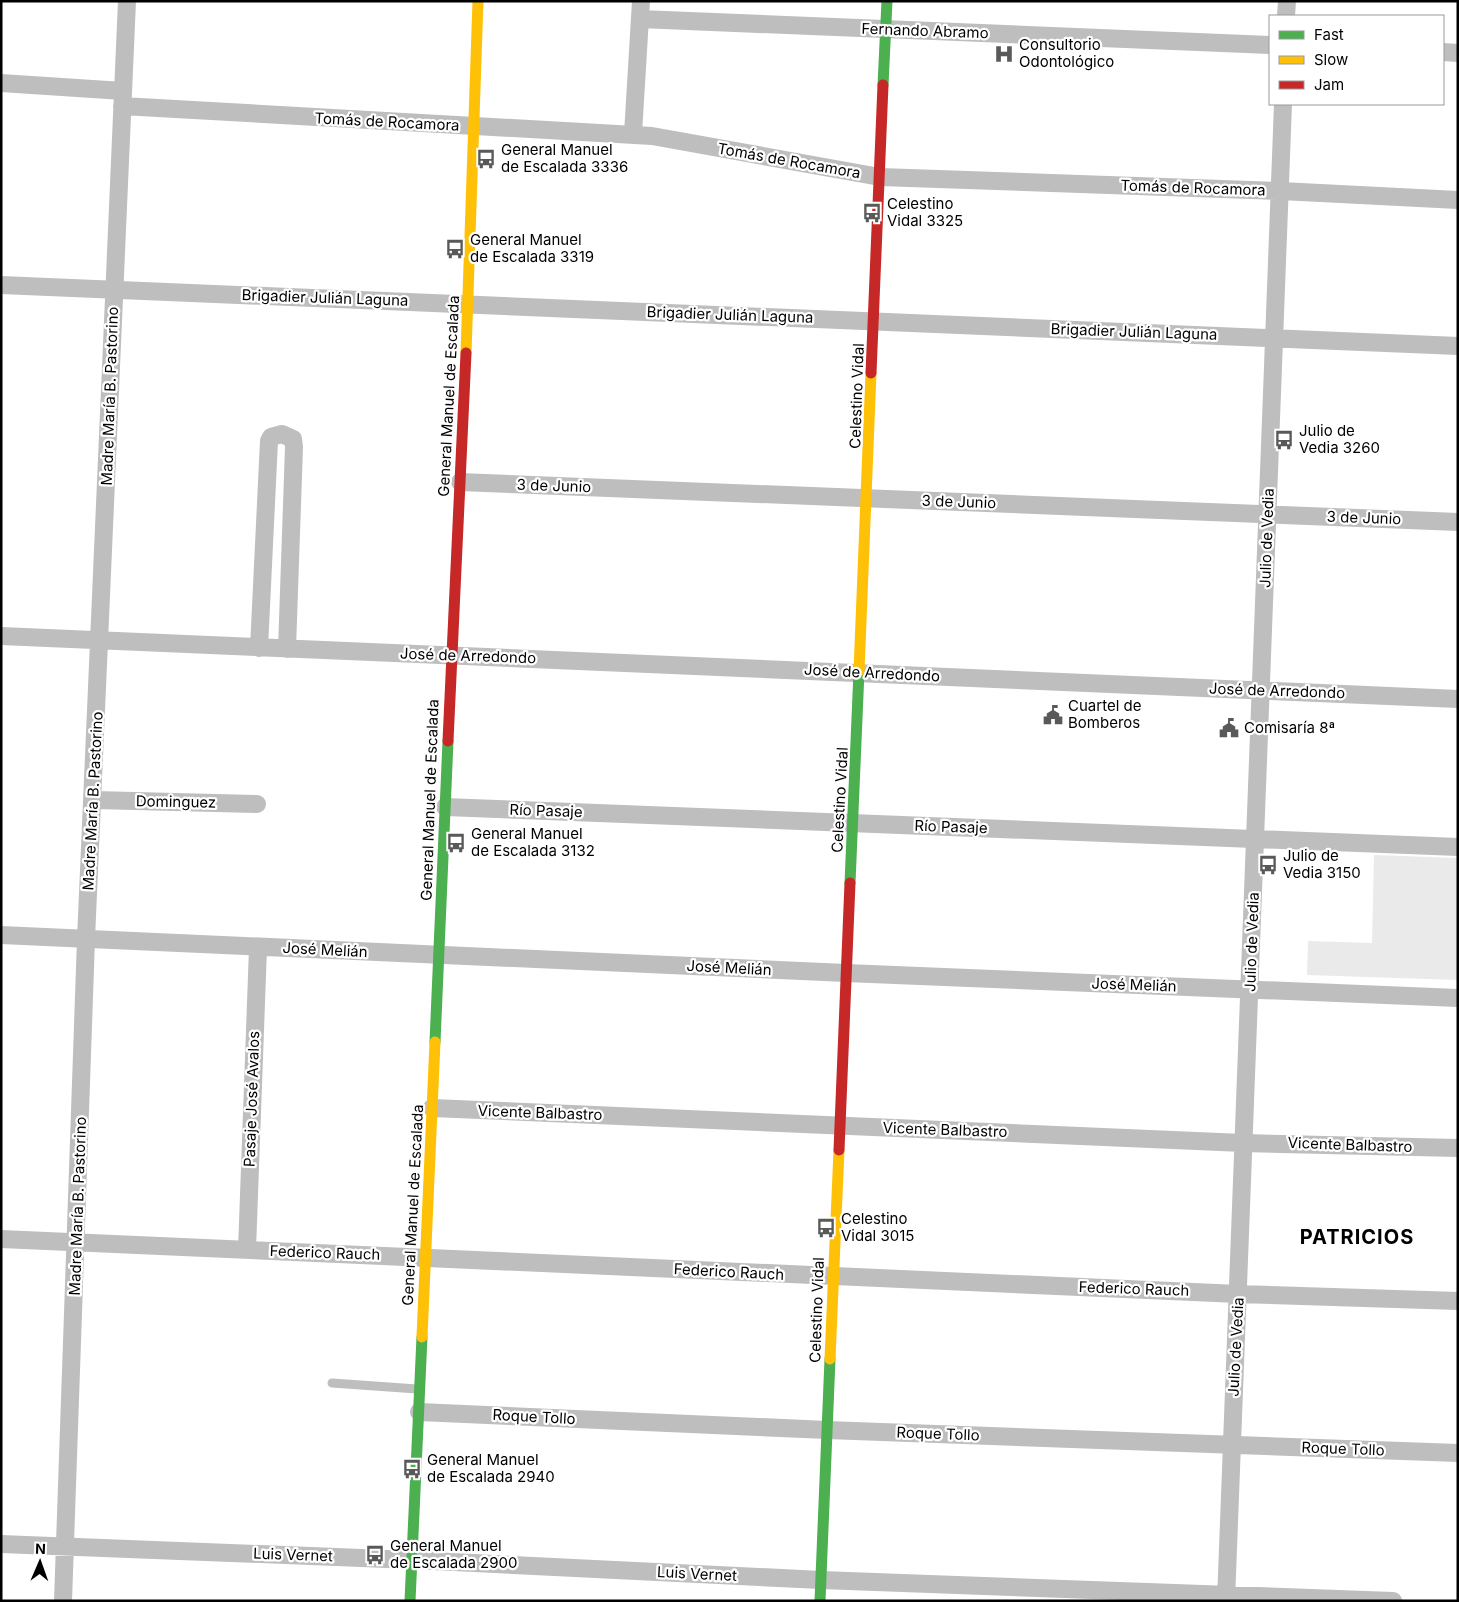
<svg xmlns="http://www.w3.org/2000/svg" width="1459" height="1602" viewBox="0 0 1459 1602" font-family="Inter,sans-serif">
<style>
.green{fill:#eaeaea}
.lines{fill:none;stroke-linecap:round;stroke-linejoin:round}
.lane{stroke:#bebebe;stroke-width:9}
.street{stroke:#bebebe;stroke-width:18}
.fast{stroke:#4caf50;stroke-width:11}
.slow{stroke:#ffc107;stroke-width:11}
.jam{stroke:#c62828;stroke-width:11}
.labels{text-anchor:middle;stroke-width:4.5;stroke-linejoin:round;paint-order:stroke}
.street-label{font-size:15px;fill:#000;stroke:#fff}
.poi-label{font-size:15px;fill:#000;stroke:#fff;text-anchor:start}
.district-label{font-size:20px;font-weight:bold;letter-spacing:1px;fill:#000;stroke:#fff}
</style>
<rect width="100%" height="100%" fill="#fff"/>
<path class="green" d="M 1374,855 L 1458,858 L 1458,980 L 1307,975 L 1308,941 L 1372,943 Z"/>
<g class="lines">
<path class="lane" d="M 332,1383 L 417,1389"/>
<path class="street" d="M 1286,16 L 1287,1
M 640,19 L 1270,45
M 1443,52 L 1458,53
M 1,83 L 123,91
M 122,106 L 652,136 L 880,177 L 1281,191 L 1458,200
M 633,134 L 641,1
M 1,285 L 1458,346
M 460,482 L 1458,522
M 1,636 L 1458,699
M 259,648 L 269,441 L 271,437 L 282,434 L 293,439 L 294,447 L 287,649
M 94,800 L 257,804
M 445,807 L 1458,847
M 1,935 L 846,973 L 1458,998
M 432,1108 L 1243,1143 L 1458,1148
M 1,1239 L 1238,1294 L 1458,1301
M 247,1250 L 258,948
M 419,1412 L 827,1430 L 1458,1453
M 1,1544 L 412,1560 L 821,1580 L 1393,1601
M 63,1601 L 86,939 L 127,1
M 1226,1601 L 1283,104"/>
<path class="fast" d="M 883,85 L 887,1
M 850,883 L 859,671
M 435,1042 L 448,741
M 410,1601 L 422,1337
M 820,1601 L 830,1359"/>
<path class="slow" d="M 466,353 L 478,1
M 859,671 L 871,373
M 422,1337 L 435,1042
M 830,1359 L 839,1150"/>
<path class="jam" d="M 871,373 L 883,85
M 448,741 L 466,353
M 839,1150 L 850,883"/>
</g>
<defs>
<symbol id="hospital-bare" viewBox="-9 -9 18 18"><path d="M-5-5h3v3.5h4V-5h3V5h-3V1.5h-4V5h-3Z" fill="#595959" stroke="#fff" stroke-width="2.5" paint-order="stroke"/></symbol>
<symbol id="bus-bare" viewBox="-9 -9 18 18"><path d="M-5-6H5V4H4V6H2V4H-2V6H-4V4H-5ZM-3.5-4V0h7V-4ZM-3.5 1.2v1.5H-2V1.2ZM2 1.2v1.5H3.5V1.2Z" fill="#595959" stroke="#fff" stroke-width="2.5" paint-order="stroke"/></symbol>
<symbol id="civic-bare" viewBox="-9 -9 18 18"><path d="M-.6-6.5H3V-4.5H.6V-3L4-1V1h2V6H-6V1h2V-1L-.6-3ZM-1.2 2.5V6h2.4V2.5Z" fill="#595959" stroke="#fff" stroke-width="2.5" paint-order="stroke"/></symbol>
</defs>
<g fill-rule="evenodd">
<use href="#hospital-bare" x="990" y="40" width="28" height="28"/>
<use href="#bus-bare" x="472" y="145" width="28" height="28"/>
<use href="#bus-bare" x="858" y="199" width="28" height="28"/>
<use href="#bus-bare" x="441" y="235" width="28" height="28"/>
<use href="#bus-bare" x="1270" y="426" width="28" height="28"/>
<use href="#civic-bare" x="1039" y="701" width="28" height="28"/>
<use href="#civic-bare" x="1215" y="714" width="28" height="28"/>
<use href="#bus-bare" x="442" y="829" width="28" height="28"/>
<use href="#bus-bare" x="1254" y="851" width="28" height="28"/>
<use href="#bus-bare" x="812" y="1214" width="28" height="28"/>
<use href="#bus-bare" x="398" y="1455" width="28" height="28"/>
<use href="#bus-bare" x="361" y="1541" width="28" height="28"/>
</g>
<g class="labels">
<g class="street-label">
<text transform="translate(925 31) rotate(2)" y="5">Fernando Abramo</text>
<text transform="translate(387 122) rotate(3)" y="5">Tomás de Rocamora</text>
<text transform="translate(789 161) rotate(10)" y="5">Tomás de Rocamora</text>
<text transform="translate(1193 188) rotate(2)" y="5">Tomás de Rocamora</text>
<text transform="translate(325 298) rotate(2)" y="5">Brigadier Julián Laguna</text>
<text transform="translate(730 315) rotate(2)" y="5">Brigadier Julián Laguna</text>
<text transform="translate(1134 332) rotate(2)" y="5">Brigadier Julián Laguna</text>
<text transform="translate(110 396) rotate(-88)" y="5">Madre María B. Pastorino</text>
<text transform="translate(449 396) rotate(-87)" y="5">General Manuel de Escalada</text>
<text transform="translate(857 396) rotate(-88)" y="5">Celestino Vidal</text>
<text transform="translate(554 486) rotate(2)" y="5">3 de Junio</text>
<text transform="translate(959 502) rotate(2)" y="5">3 de Junio</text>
<text transform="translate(1364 518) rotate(2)" y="5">3 de Junio</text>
<text transform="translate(1267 538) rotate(-88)" y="5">Julio de Vedia</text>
<text transform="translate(468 656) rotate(2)" y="5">José de Arredondo</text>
<text transform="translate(872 673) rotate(3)" y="5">José de Arredondo</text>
<text transform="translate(1277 691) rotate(2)" y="5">José de Arredondo</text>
<text transform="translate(430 800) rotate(-88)" y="5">General Manuel de Escalada</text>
<text transform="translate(840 800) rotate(-87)" y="5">Celestino Vidal</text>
<text transform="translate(93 801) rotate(-87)" y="5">Madre María B. Pastorino</text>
<text transform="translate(176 802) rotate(1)" y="5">Dominguez</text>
<text transform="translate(546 811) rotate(2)" y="5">Río Pasaje</text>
<text transform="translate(951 827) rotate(2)" y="5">Río Pasaje</text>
<text transform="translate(1252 942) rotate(-88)" y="5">Julio de Vedia</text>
<text transform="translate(325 950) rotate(3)" y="5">José Melián</text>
<text transform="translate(729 968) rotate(3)" y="5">José Melián</text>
<text transform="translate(1134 985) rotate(2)" y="5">José Melián</text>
<text transform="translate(252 1099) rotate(-88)" y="5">Pasaje José Avalos</text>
<text transform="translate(540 1113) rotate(2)" y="5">Vicente Balbastro</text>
<text transform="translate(945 1130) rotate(2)" y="5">Vicente Balbastro</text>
<text transform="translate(1350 1145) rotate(2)" y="5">Vicente Balbastro</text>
<text transform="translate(413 1205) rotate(-87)" y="5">General Manuel de Escalada</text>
<text transform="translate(78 1206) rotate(-88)" y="5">Madre María B. Pastorino</text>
<text transform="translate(325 1253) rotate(2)" y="5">Federico Rauch</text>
<text transform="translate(729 1272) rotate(3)" y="5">Federico Rauch</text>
<text transform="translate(1134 1289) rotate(2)" y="5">Federico Rauch</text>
<text transform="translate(817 1310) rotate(-88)" y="5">Celestino Vidal</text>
<text transform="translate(1236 1347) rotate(-87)" y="5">Julio de Vedia</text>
<text transform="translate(534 1417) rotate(3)" y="5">Roque Tollo</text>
<text transform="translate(938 1434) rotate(2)" y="5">Roque Tollo</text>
<text transform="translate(1343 1449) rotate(2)" y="5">Roque Tollo</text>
<text transform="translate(293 1555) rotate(2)" y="5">Luis Vernet</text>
<text transform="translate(697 1574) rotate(3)" y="5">Luis Vernet</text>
</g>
<g class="poi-label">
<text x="1019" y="50">Consultorio<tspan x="1019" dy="17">Odontológico</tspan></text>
<text x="501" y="155">General Manuel<tspan x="501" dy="17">de Escalada 3336</tspan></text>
<text x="887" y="209">Celestino<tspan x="887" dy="17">Vidal 3325</tspan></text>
<text x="470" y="245">General Manuel<tspan x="470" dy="17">de Escalada 3319</tspan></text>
<text x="1299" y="436">Julio de<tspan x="1299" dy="17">Vedia 3260</tspan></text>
<text x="1068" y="711">Cuartel de<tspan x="1068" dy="17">Bomberos</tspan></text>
<text x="1244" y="733">Comisaría 8ª</text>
<text x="471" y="839">General Manuel<tspan x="471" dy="17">de Escalada 3132</tspan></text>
<text x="1283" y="861">Julio de<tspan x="1283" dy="17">Vedia 3150</tspan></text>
<text x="841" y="1224">Celestino<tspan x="841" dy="17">Vidal 3015</tspan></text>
<text x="427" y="1465">General Manuel<tspan x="427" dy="17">de Escalada 2940</tspan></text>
<text x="390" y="1551">General Manuel<tspan x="390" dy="17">de Escalada 2900</tspan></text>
</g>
<g class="district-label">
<text x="1357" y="1244">PATRICIOS</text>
</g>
</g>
<rect width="1459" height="1602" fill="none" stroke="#000000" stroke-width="5"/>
<rect x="1269" y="15" width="175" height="90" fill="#ffffff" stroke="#999999"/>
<rect x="1279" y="31" width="25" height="8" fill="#4caf50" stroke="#999999"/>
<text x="1314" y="40" font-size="15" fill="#000000">Fast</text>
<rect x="1279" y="56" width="25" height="8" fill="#ffc107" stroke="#999999"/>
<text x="1314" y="65" font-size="15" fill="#000000">Slow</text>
<rect x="1279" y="81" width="25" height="8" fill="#c62828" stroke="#999999"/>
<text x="1314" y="90" font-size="15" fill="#000000">Jam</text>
<g transform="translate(40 1562) rotate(2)" stroke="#ffffff" stroke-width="4" paint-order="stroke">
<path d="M0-4L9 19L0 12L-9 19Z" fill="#000000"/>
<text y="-8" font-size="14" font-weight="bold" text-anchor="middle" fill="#000000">N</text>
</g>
</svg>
